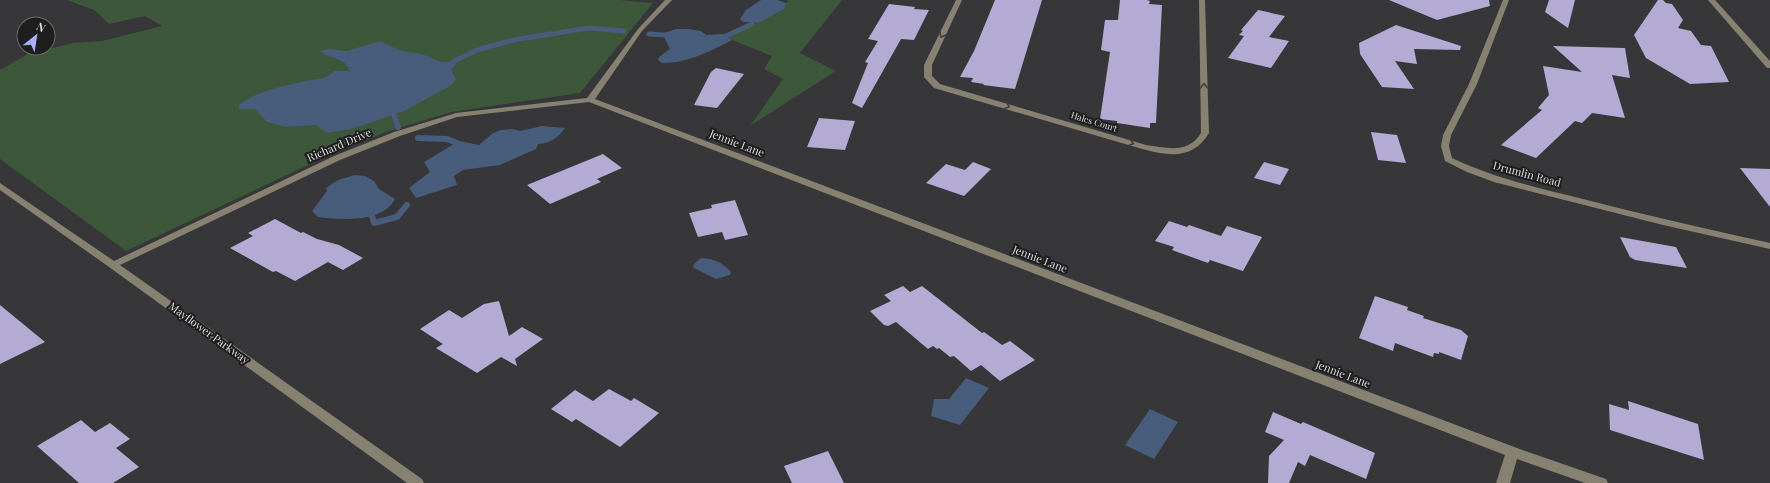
<svg xmlns="http://www.w3.org/2000/svg" width="1770" height="483" viewBox="0 0 1770 483" font-family="'Playfair Display',serif">
<style>
.green{fill:#3d573b}
.water{fill:#485c7c}
.lines{fill:none;stroke-linecap:round;stroke-linejoin:round}
.stream-far1{stroke:#485c7c;stroke-width:5}
.stream{stroke:#485c7c;stroke-width:6}
.building{fill:#b3abd3}
.minor{fill:#868170;fill-rule:evenodd}
.oneway{stroke:#42413b}
.labels{text-anchor:middle;stroke-width:4;stroke-linejoin:round;paint-order:stroke}
.far-street-label{font-size:9px;fill:#dddcde;stroke:#1e1e1f}
.street-label{font-size:11px;fill:#dddcde;stroke:#1e1e1f}
</style>
<rect width="100%" height="100%" fill="#373639"/>
<path class="green" d="M 67,0 L 620,0 L 653,3 L 580,93 L 451,112 L 386,132 L 338,151 L 126,251 L 0,159 L 0,70 L 28,54 L 73,43 L 102,41 L 162,26 L 145,16 L 109,24 L 94,10 Z
M 788,0 L 842,0 L 800,53 L 836,71 L 750,126 L 783,79 L 764,69 L 772,56 L 732,40 L 726,36 L 752,24 L 759,23 L 784,9 Z"/>
<path class="water" d="M 761,0 L 777,0 L 787,3 L 784,9 L 759,23 L 743,22 L 740,19 L 746,10 Z
M 676,29 L 689,29 L 701,31 L 706,35 L 723,34 L 732,40 C 709,52 688,63 662,63 L 658,60 L 659,57 L 670,49 L 664,37 L 664,33 Z
M 380,41 L 401,51 L 422,54 L 441,62 L 458,61 L 451,70 L 456,79 L 452,85 L 404,111 L 351,129 L 327,133 L 316,125 L 286,127 L 267,122 L 255,109 L 239,109 L 239,105 C 258,90 282,87 306,81 C 317,78 325,81 334,71 L 350,71 C 344,56 330,60 320,51 L 329,49 L 347,51 Z
M 542,126 L 565,128 C 558,138 551,143 538,144 L 536,149 L 500,165 L 463,170 L 454,176 L 457,185 L 416,198 L 409,188 L 430,172 L 424,162 L 459,141 L 479,145 L 493,133 L 501,130 L 513,129 L 520,131 Z
M 355,175 L 365,176 L 374,181 L 379,189 L 395,199 C 383,223 340,220 318,217 L 312,211 L 327,191 L 326,188 L 338,180 Z
M 701,258 C 713,258 723,263 731,272 L 730,275 L 716,279 L 696,269 L 693,267 L 694,264 Z
M 966,378 L 989,388 L 960,425 L 931,416 L 934,399 L 949,399 Z
M 1150,409 L 1178,422 L 1154,459 L 1125,445 Z"/>
<g class="lines">
<path class="stream-far1" d="M 649,34 L 664,35
M 726,36 L 752,24
M 454,61 L 477,50 L 513,40 L 589,28 L 624,31
M 393,113 L 398,126"/>
<path class="stream" d="M 397,125 L 398,127
M 418,138 L 447,139 L 457,143
M 372,216 L 374,223 L 397,217 L 407,205"/>
</g>
<path class="building" d="M 995,0 L 1042,0 L 1015,89 L 983,85 L 984,84 L 971,82 L 973,78 L 960,77 L 974,51 Z
M 1120,0 L 1147,0 L 1150,1 L 1149,4 L 1162,5 L 1156,123 L 1150,123 L 1150,128 L 1117,123 L 1117,121 L 1100,119 L 1110,52 L 1101,50 L 1105,20 L 1118,20 Z
M 1389,0 L 1489,0 L 1490,6 L 1437,20 Z
M 1549,0 L 1575,0 L 1568,28 L 1545,12 Z
M 1658,0 L 1663,0 L 1666,3 L 1672,4 L 1683,20 L 1678,28 L 1691,31 L 1701,45 L 1711,46 L 1729,82 L 1690,84 L 1646,58 L 1634,35 Z
M 889,4 L 915,7 L 914,9 L 929,10 L 914,40 L 901,39 L 862,108 L 852,103 L 868,63 L 865,62 L 878,41 L 868,39 Z
M 1258,10 L 1285,16 L 1269,37 L 1289,41 L 1271,68 L 1228,58 L 1244,36 L 1239,35 L 1243,31 L 1241,30 Z
M 1396,25 L 1461,46 L 1460,50 L 1414,49 L 1417,64 L 1395,61 L 1414,89 L 1382,87 L 1360,54 L 1359,43 Z
M 1553,46 L 1625,48 L 1630,78 L 1612,75 L 1625,118 L 1592,113 L 1582,123 L 1575,121 L 1536,158 L 1501,145 L 1542,110 L 1538,108 L 1549,95 L 1543,66 L 1582,72 Z
M 716,68 L 744,74 L 717,108 L 694,105 L 711,72 Z
M 819,118 L 855,121 L 845,150 L 807,147 Z
M 1371,132 L 1397,135 L 1406,163 L 1378,160 Z
M 603,154 L 622,168 L 597,179 L 601,182 L 550,204 L 527,185 Z
M 973,162 L 991,169 L 964,196 L 926,183 L 946,164 L 965,170 Z
M 1264,162 L 1289,169 L 1280,185 L 1254,178 Z
M 1740,168 L 1770,169 L 1770,207 Z
M 735,200 L 748,235 L 725,240 L 722,232 L 698,237 L 689,213 L 712,208 L 711,205 Z
M 275,219 L 301,233 L 303,232 L 317,239 L 339,245 L 363,258 L 343,270 L 328,262 L 295,281 L 276,271 L 273,272 L 230,248 L 253,236 L 248,233 Z
M 1169,221 L 1187,227 L 1189,225 L 1221,236 L 1227,226 L 1262,237 L 1243,271 L 1210,260 L 1208,263 L 1183,254 L 1172,250 L 1174,247 L 1155,241 Z
M 1620,237 L 1676,247 L 1687,268 L 1635,260 L 1630,257 Z
M 903,286 L 910,292 L 922,286 L 982,333 L 984,332 L 1002,345 L 1010,341 L 1035,360 L 1000,381 L 981,365 L 971,371 L 954,356 L 950,357 L 939,348 L 937,349 L 933,346 L 928,349 L 896,322 L 888,326 L 884,325 L 870,311 L 891,301 L 884,295 Z
M 1375,296 L 1408,307 L 1407,310 L 1424,316 L 1423,318 L 1461,330 L 1468,336 L 1461,360 L 1439,352 L 1439,354 L 1434,353 L 1433,357 L 1395,343 L 1393,351 L 1359,338 Z
M 499,301 L 509,336 L 522,327 L 543,339 L 515,359 L 517,366 L 501,357 L 477,373 L 436,348 L 443,344 L 420,329 L 449,310 L 462,318 L 484,304 Z
M 0,305 L 45,342 L 0,364 Z
M 609,389 L 631,401 L 634,398 L 659,413 L 620,447 L 576,419 L 572,422 L 551,409 L 575,390 L 593,401 Z
M 1628,401 L 1698,424 L 1704,460 L 1610,430 L 1609,404 L 1629,410 Z
M 1273,412 L 1301,424 L 1303,422 L 1375,453 L 1366,479 L 1310,455 L 1305,466 L 1298,462 L 1289,483 L 1268,483 L 1269,456 L 1284,440 L 1265,432 Z
M 81,420 L 95,432 L 110,423 L 130,439 L 116,448 L 139,467 L 113,483 L 79,483 L 37,446 Z
M 828,451 L 844,483 L 792,483 L 784,466 Z"/>
<g class="lines">
<path class="minor" d="M 665,0 L 672,0 L 642,31 L 595,99 L 1517,448 L 1606,479 L 1608,483 L 1585,483 L 1517,459 L 1510,483 L 1496,483 L 1505,455 L 589,102 L 457,117 L 400,136 L 340,160 L 120,265 L 422,479 L 424,483 L 407,483 L 109,267 L 0,190 L 0,183 L 114,261 L 334,156 L 394,132 L 456,113 L 587,98 L 638,29 Z
M 956,0 L 962,0 L 932,65 L 932,76 L 940,84 L 1146,145 C 1167,148 1188,154 1201,133 L 1199,0 L 1205,0 L 1209,133 C 1193,160 1169,156 1142,149 L 934,88 L 924,77 L 924,65 Z
M 1503,0 L 1509,0 L 1477,84 L 1451,135 L 1449,146 L 1452,158 C 1494,178 1538,188 1583,199 C 1645,215 1707,229 1770,243 L 1770,249 L 1663,225 L 1494,182 L 1467,172 L 1445,161 L 1441,146 L 1443,135 L 1469,84 Z
M 1708,0 L 1715,0 L 1770,61 L 1770,68 L 1767,68 Z"/>
</g>
<defs><path id="oneway-chevron" d="M-2-3.5L2.5 0L-2 3.5" fill="none" stroke-width="1.6" stroke-linecap="round" stroke-linejoin="round"/></defs>
<g class="oneway">
<use href="#oneway-chevron" transform="translate(942 35) rotate(115)"/>
<use href="#oneway-chevron" transform="translate(1204 86) rotate(-91)"/>
<use href="#oneway-chevron" transform="translate(1007 106) rotate(17)"/>
<use href="#oneway-chevron" transform="translate(1131 143) rotate(17)"/>
</g>
<g class="labels">
<g class="far-street-label">
<text transform="translate(1094 122) rotate(17)" y="3">Hales Court</text>
</g>
<g class="street-label">
<text transform="translate(737 143) rotate(21)" y="4">Jennie Lane</text>
<text transform="translate(339 145) rotate(-23)" y="4">Richard Drive</text>
<text transform="translate(1527 174) rotate(15)" y="4">Drumlin Road</text>
<text transform="translate(1040 259) rotate(21)" y="4">Jennie Lane</text>
<text transform="translate(209 333) rotate(36)" y="4">Mayflower Parkway</text>
<text transform="translate(1343 374) rotate(21)" y="4">Jennie Lane</text>
</g>
</g>
<g transform="translate(36 36) rotate(30)"><circle r="19" fill="#1e1e1f" stroke="#6a6a6b"/>
<path d="M0-3L7 15L0 10L-7 15Z" fill="#a9b0fc"/>
<text y="-6" font-size="11" font-weight="bold" text-anchor="middle" fill="#dddcde">N</text>
</g>
</svg>
